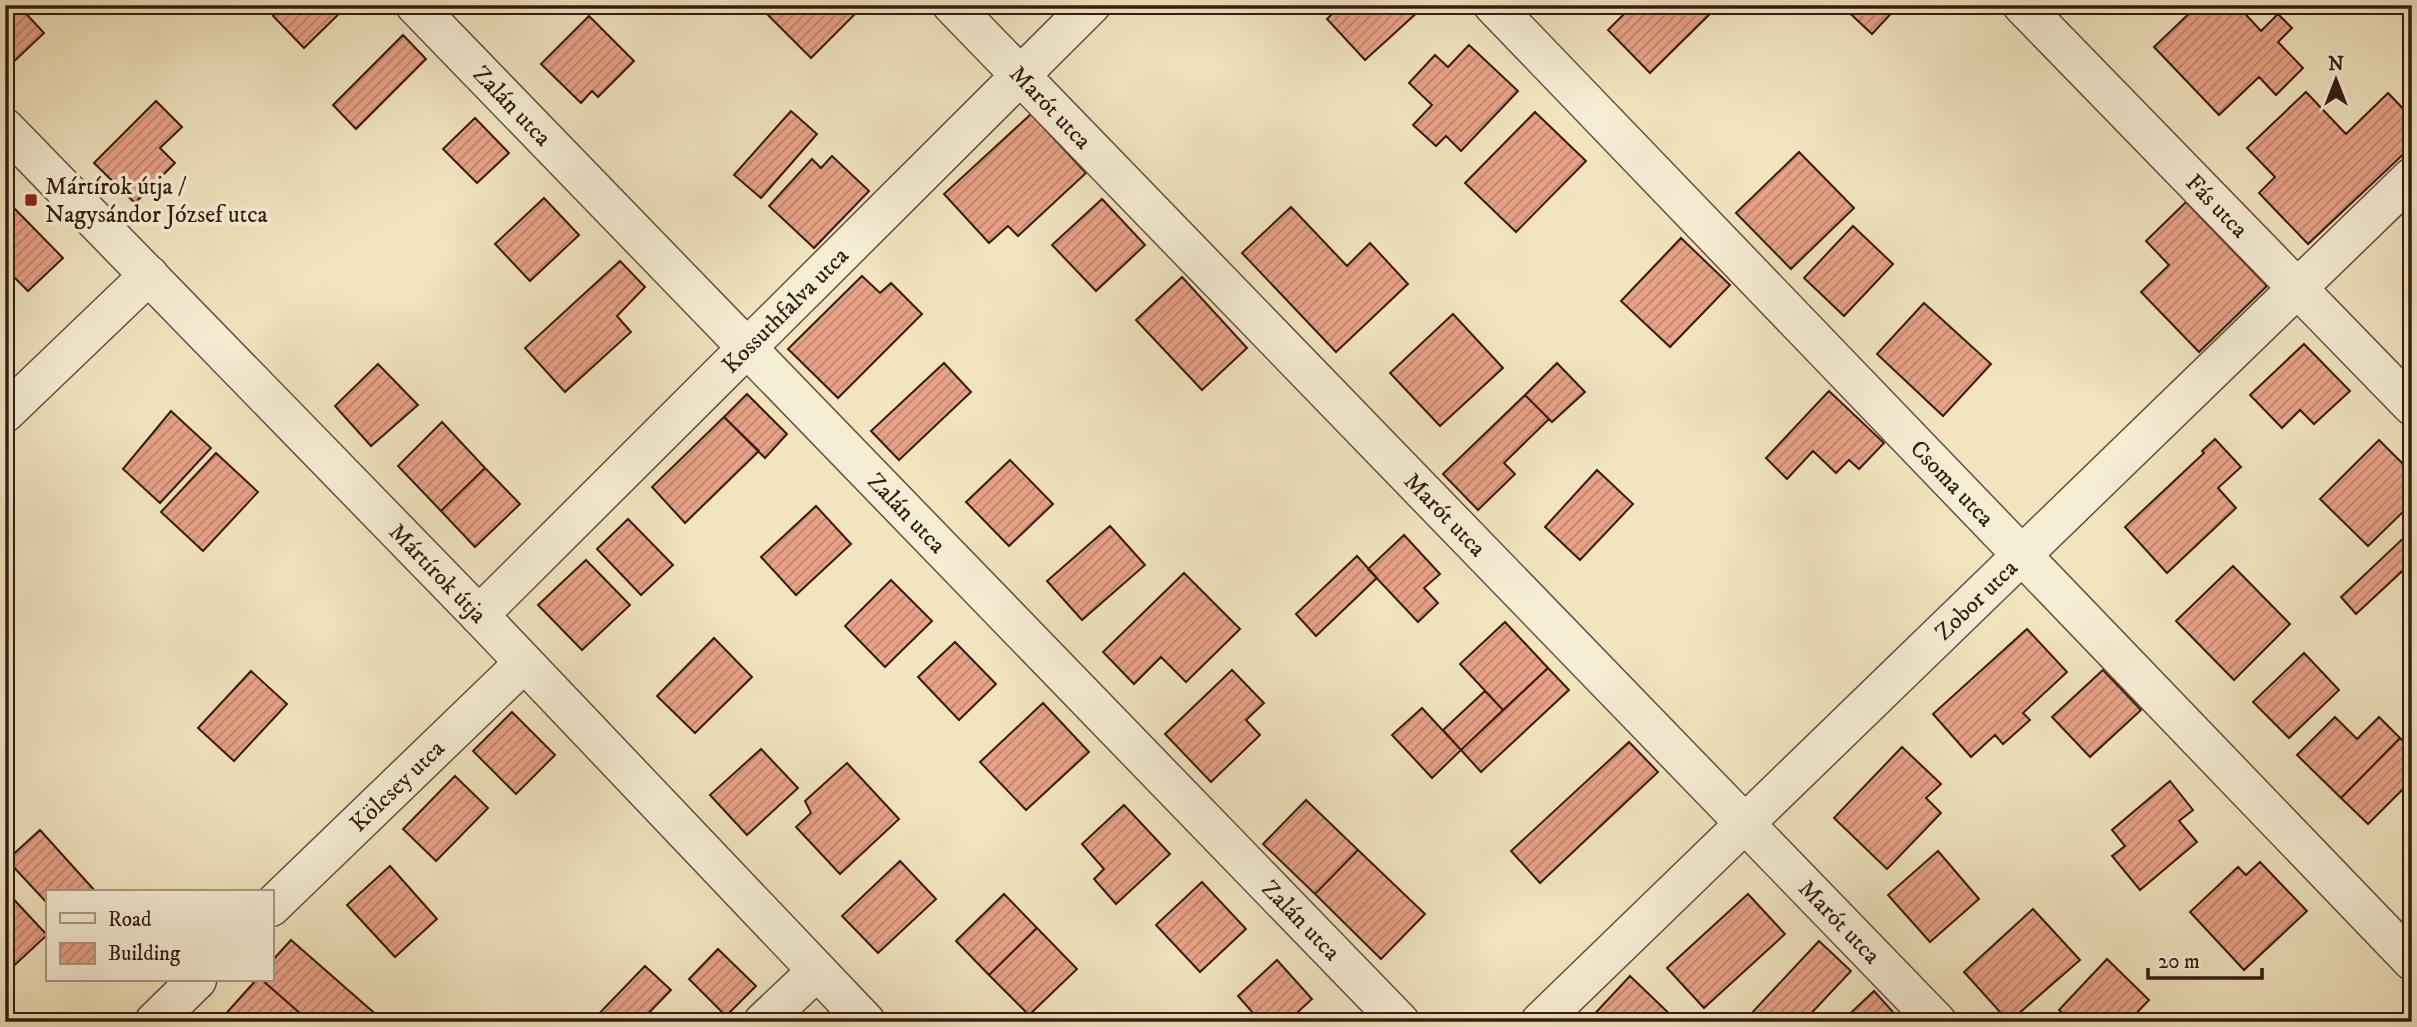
<svg xmlns="http://www.w3.org/2000/svg" width="2417" height="1027" viewBox="0 0 2417 1027" font-family="'IM FELL DW Pica',serif">
<style>
.building{fill:url(#building-hatch);stroke:#351c12;stroke-width:2}
.lines{fill:none;stroke-linecap:round;stroke-linejoin:round}
.minor-casing{stroke:#644e3d;stroke-width:41}
.minor{stroke:#f6edd5;stroke-width:38}
.poi-dot{fill:#8f2418;stroke:#f6edd5;stroke-width:2.5}
.labels{text-anchor:middle;stroke-width:7;stroke-linejoin:round;paint-order:stroke}
.street-label{font-size:24px;fill:#351c12;stroke:#f6edd5}
.poi-label{font-size:24px;fill:#351c12;stroke:#f6edd5;text-anchor:start}
</style>
<defs>
<pattern id="building-hatch" width="6" height="6" patternUnits="userSpaceOnUse" patternTransform="scale(1.75)"><rect width="6" height="6" fill="#e8a287"/><path d="M-1 1l2-2M0 6l6-6M5 7l2-2" fill="none" stroke="#bd836d"/></pattern>
</defs>
<rect width="100%" height="100%" fill="#f1e4bf"/>
<filter id="stains"><feTurbulence type="fractalNoise" baseFrequency=".00286" numOctaves="4"/><feColorMatrix values="0 0 0 0 .2 0 0 0 0 .09 0 0 0 0 .02 0 0 0 .5 -.17"/></filter>
<radialGradient id="worn" r=".72"><stop offset=".6" stop-color="#630" stop-opacity="0"/><stop offset="1" stop-color="#630" stop-opacity=".3"/></radialGradient>
<path class="building" d="M 5,5 L 18,5 L 44,33 L 5,70 Z
M 284,5 L 346,5 L 347,6 L 304,48 L 273,16 Z
M 764,5 L 864,5 L 811,58 L 761,8 Z
M 1341,5 L 1414,5 L 1419,11 L 1365,60 L 1327,19 Z
M 1633,5 L 1715,5 L 1717,7 L 1650,73 L 1608,30 Z
M 1841,5 L 1899,5 L 1872,34 Z
M 2198,5 L 2237,5 L 2261,31 L 2278,14 L 2292,28 L 2278,42 L 2303,68 L 2276,95 L 2259,77 L 2219,115 L 2154,47 Z
M 589,16 L 634,61 L 598,97 L 592,91 L 581,103 L 541,64 Z
M 403,35 L 426,59 L 356,129 L 333,105 Z
M 1469,45 L 1518,91 L 1461,151 L 1446,136 L 1436,146 L 1413,125 L 1432,105 L 1409,83 L 1435,55 L 1448,67 Z
M 2306,92 L 2346,134 L 2388,93 L 2412,118 L 2412,146 L 2308,244 L 2259,193 L 2275,177 L 2247,148 Z
M 156,101 L 182,127 L 160,148 L 175,163 L 135,203 L 94,163 Z
M 791,111 L 817,134 L 761,198 L 734,175 Z
M 1535,112 L 1586,161 L 1516,232 L 1465,183 Z
M 1031,114 L 1086,173 L 1018,236 L 1008,226 L 989,243 L 944,194 Z
M 475,118 L 509,153 L 477,183 L 443,149 Z
M 1799,152 L 1854,208 L 1791,269 L 1736,213 Z
M 832,156 L 869,191 L 814,248 L 769,206 L 812,159 L 821,168 Z
M 544,198 L 579,235 L 530,281 L 495,244 Z
M 1102,199 L 1145,245 L 1096,291 L 1052,245 Z
M 2186,202 L 2267,286 L 2199,352 L 2141,292 L 2169,265 L 2146,241 Z
M 11,205 L 63,258 L 28,291 L 5,268 L 5,211 Z
M 1291,207 L 1347,266 L 1370,243 L 1408,284 L 1336,352 L 1242,253 Z
M 1853,226 L 1893,264 L 1844,316 L 1804,278 Z
M 1681,238 L 1730,285 L 1670,347 L 1621,301 Z
M 620,261 L 645,287 L 617,316 L 631,332 L 565,392 L 525,348 Z
M 862,276 L 880,293 L 891,283 L 922,314 L 838,398 L 788,349 Z
M 1182,277 L 1247,348 L 1202,390 L 1136,320 Z
M 1924,303 L 1991,364 L 1943,416 L 1877,354 Z
M 1453,314 L 1503,368 L 1440,426 L 1390,373 Z
M 2304,344 L 2350,391 L 2314,424 L 2300,410 L 2282,428 L 2250,395 Z
M 944,363 L 971,392 L 899,460 L 871,431 Z
M 1557,363 L 1585,392 L 1552,422 L 1525,395 Z
M 378,364 L 418,405 L 371,446 L 335,406 Z
M 1829,391 L 1884,443 L 1859,469 L 1849,460 L 1836,473 L 1813,451 L 1787,479 L 1766,458 Z
M 747,394 L 787,434 L 765,458 L 724,417 Z
M 1525,395 L 1549,419 L 1504,463 L 1515,474 L 1478,510 L 1443,474 Z
M 171,411 L 211,448 L 160,503 L 123,469 Z
M 724,417 L 759,451 L 685,523 L 652,487 Z
M 442,422 L 485,468 L 441,511 L 398,466 Z
M 2215,439 L 2241,467 L 2218,488 L 2236,508 L 2167,573 L 2125,527 L 2204,453 L 2202,451 Z
M 2379,440 L 2412,473 L 2412,503 L 2368,546 L 2320,499 Z
M 216,453 L 258,492 L 203,551 L 161,512 Z
M 1010,460 L 1053,504 L 1009,546 L 966,502 Z
M 485,468 L 520,504 L 475,547 L 441,511 Z
M 1597,470 L 1633,504 L 1580,560 L 1545,527 Z
M 816,506 L 851,544 L 796,595 L 761,557 Z
M 628,519 L 673,565 L 641,595 L 597,549 Z
M 1110,526 L 1145,565 L 1082,620 L 1047,581 Z
M 2412,530 L 2412,562 L 2356,614 L 2341,597 Z
M 1404,535 L 1440,574 L 1424,588 L 1438,603 L 1418,622 L 1368,569 Z
M 1357,556 L 1377,578 L 1316,636 L 1296,614 Z
M 586,560 L 630,605 L 582,650 L 538,605 Z
M 2233,566 L 2290,624 L 2234,680 L 2176,621 Z
M 1184,573 L 1240,629 L 1186,682 L 1161,657 L 1134,684 L 1103,652 Z
M 891,580 L 932,621 L 885,667 L 845,626 Z
M 1505,622 L 1548,668 L 1503,710 L 1460,664 Z
M 2027,629 L 2067,672 L 2023,713 L 2030,720 L 2003,744 L 1995,735 L 1971,757 L 1933,714 Z
M 714,638 L 752,677 L 695,733 L 657,696 Z
M 955,642 L 996,684 L 959,720 L 918,677 Z
M 2304,653 L 2339,690 L 2289,738 L 2253,702 Z
M 1548,668 L 1569,690 L 1481,772 L 1461,750 Z
M 1232,670 L 1264,703 L 1246,720 L 1260,735 L 1211,782 L 1165,734 Z
M 2103,670 L 2141,710 L 2090,757 L 2052,717 Z
M 251,671 L 287,704 L 234,761 L 198,728 Z
M 1485,691 L 1503,710 L 1461,750 L 1443,730 Z
M 1043,703 L 1089,752 L 1026,810 L 980,762 Z
M 1422,708 L 1461,750 L 1432,778 L 1392,735 Z
M 512,712 L 555,755 L 516,794 L 473,751 Z
M 2335,717 L 2357,739 L 2379,717 L 2400,738 L 2341,798 L 2297,755 Z
M 2400,738 L 2412,749 L 2412,780 L 2368,824 L 2341,798 Z
M 1629,742 L 1658,772 L 1540,883 L 1511,851 Z
M 1902,747 L 1941,784 L 1926,798 L 1941,813 L 1887,869 L 1834,818 Z
M 761,749 L 798,788 L 747,835 L 710,795 Z
M 847,763 L 899,819 L 840,874 L 796,827 L 811,813 L 805,801 Z
M 455,776 L 488,808 L 436,861 L 403,829 Z
M 2170,781 L 2193,810 L 2179,821 L 2197,842 L 2140,890 L 2112,856 L 2125,846 L 2112,830 Z
M 1306,800 L 1358,850 L 1315,894 L 1263,844 Z
M 1124,805 L 1170,854 L 1116,904 L 1094,879 L 1104,869 L 1082,844 Z
M 40,830 L 96,892 L 47,892 L 47,903 L 7,860 Z
M 1358,850 L 1425,914 L 1381,959 L 1315,894 Z
M 1938,851 L 1979,899 L 1930,942 L 1888,895 Z
M 900,861 L 936,899 L 878,953 L 842,916 Z
M 2260,862 L 2307,911 L 2244,970 L 2190,912 L 2238,867 L 2246,875 Z
M 390,866 L 437,919 L 395,957 L 347,905 Z
M 1202,882 L 1246,929 L 1200,972 L 1156,925 Z
M 5,890 L 47,935 L 5,974 Z
M 1004,894 L 1037,928 L 989,975 L 956,941 Z
M 1748,894 L 1785,934 L 1704,1008 L 1667,968 Z
M 2033,909 L 2080,960 L 2009,1022 L 1964,972 Z
M 1037,928 L 1077,969 L 1029,1015 L 989,975 Z
M 291,940 L 380,1018 L 377,1022 L 310,1022 L 262,980 L 271,980 L 271,962 Z
M 1819,941 L 1851,971 L 1803,1022 L 1750,1022 L 1747,1018 Z
M 718,949 L 756,986 L 726,1016 L 689,979 Z
M 2107,959 L 2149,1000 L 2128,1022 L 2064,1022 L 2068,1018 L 2059,1010 Z
M 1277,960 L 1312,999 L 1287,1022 L 1261,1022 L 1238,996 Z
M 645,966 L 671,990 L 640,1022 L 591,1022 Z
M 1630,976 L 1678,1022 L 1587,1022 Z
M 256,980 L 262,980 L 310,1022 L 227,1022 L 222,1018 Z
M 1874,991 L 1902,1022 L 1841,1022 Z"/>
<g class="lines">
<defs>
<g id="minor">
<path id="s1" d="M 415,5 L 1400,1022"/>
<path id="s2" d="M 952,5 L 1937,1022"/>
<path id="s3" d="M 1493,5 L 2412,961"/>
<path id="s4" d="M 2022,5 L 2412,406"/>
<path id="s5" d="M 5,128 L 479,615 L 866,1022"/>
<path d="M 5,413 L 149,275"/>
<path id="s6" d="M 479,615 L 1091,5"/>
<path id="s7" d="M 271,907 L 524,663"/>
<path d="M 154,1022 L 197,980"/>
<path d="M 763,1022 L 817,971"/>
<path id="s8" d="M 1540,1022 L 2412,177"/>
</g>
</defs>
<use href="#minor" class="minor-casing"/>
<use href="#minor" class="minor"/>
</g>
<rect class="poi-dot" x="24" y="193" width="14" height="14" rx="3.5"/>
<g class="labels">
<g class="street-label">
<text dy="8" stroke="none"><textPath href="#s1" startOffset="140">Zalán utca</textPath></text>
<text dy="8" stroke="none"><textPath href="#s2" startOffset="142">Marót utca</textPath></text>
<text dy="8" stroke="none"><textPath href="#s4" startOffset="280">Fás utca</textPath></text>
<text dy="8" stroke="none"><textPath href="#s6" startOffset="432">Kossuthfalva utca</textPath></text>
<text dy="8" stroke="none"><textPath href="#s3" startOffset="663">Csoma utca</textPath></text>
<text dy="8" stroke="none"><textPath href="#s1" startOffset="707">Zalán utca</textPath></text>
<text dy="8" stroke="none"><textPath href="#s2" startOffset="709">Marót utca</textPath></text>
<text dy="8" stroke="none"><textPath href="#s5" startOffset="621">Mártírok útja</textPath></text>
<text dy="8" stroke="none"><textPath href="#s8" startOffset="607">Zobor utca</textPath></text>
<text dy="8" stroke="none"><textPath href="#s7" startOffset="175">Kölcsey utca</textPath></text>
<text dy="8" stroke="none"><textPath href="#s2" startOffset="1276">Marót utca</textPath></text>
<text dy="8" stroke="none"><textPath href="#s1" startOffset="1274">Zalán utca</textPath></text>
</g>
<g class="poi-label">
<text x="45" y="194">Mártírok útja /<tspan x="45" dy="28">Nagysándor József utca</tspan></text>
</g>
</g>
<rect width="2417" height="1027" fill="none" stroke="#f1e4bf" stroke-width="28"/>
<rect x="7" y="7" width="2403" height="1013" fill="none" stroke="#351c12" stroke-width="3.5"/>
<rect x="14" y="14" width="2389" height="999" fill="none" stroke="#351c12" stroke-width="2"/>
<rect x="46" y="890" width="228" height="91" fill="#f6edd5" stroke="#a99987" stroke-width="2"/>
<rect x="60" y="913" width="35" height="10" fill="#f6edd5" stroke="#a99987" stroke-width="2"/>
<text x="108" y="926" font-size="21" fill="#351c12">Road</text>
<rect x="60" y="943" width="35" height="21" fill="url(#building-hatch)" stroke="#a99987" stroke-width="2"/>
<text x="108" y="960" font-size="21" fill="#351c12">Building</text>
<g transform="translate(2336 80)" stroke="#f6edd5" stroke-width="5" paint-order="stroke">
<path d="M0-5L12 26L0 18L-12 26Z" fill="#351c12"/>
<text y="-10" font-size="19" font-weight="bold" text-anchor="middle" fill="#351c12">N</text>
</g>
<path d="M2148 968v10h114v-10" fill="none" stroke="#351c12" stroke-width="3.5"/>
<text x="2158" y="968" font-size="21" fill="#351c12" stroke="#f6edd5" stroke-width="5" paint-order="stroke">20 m</text>
<rect width="100%" height="100%" filter="url(#stains)"/>
<rect width="100%" height="100%" fill="url(#worn)"/>
</svg>
